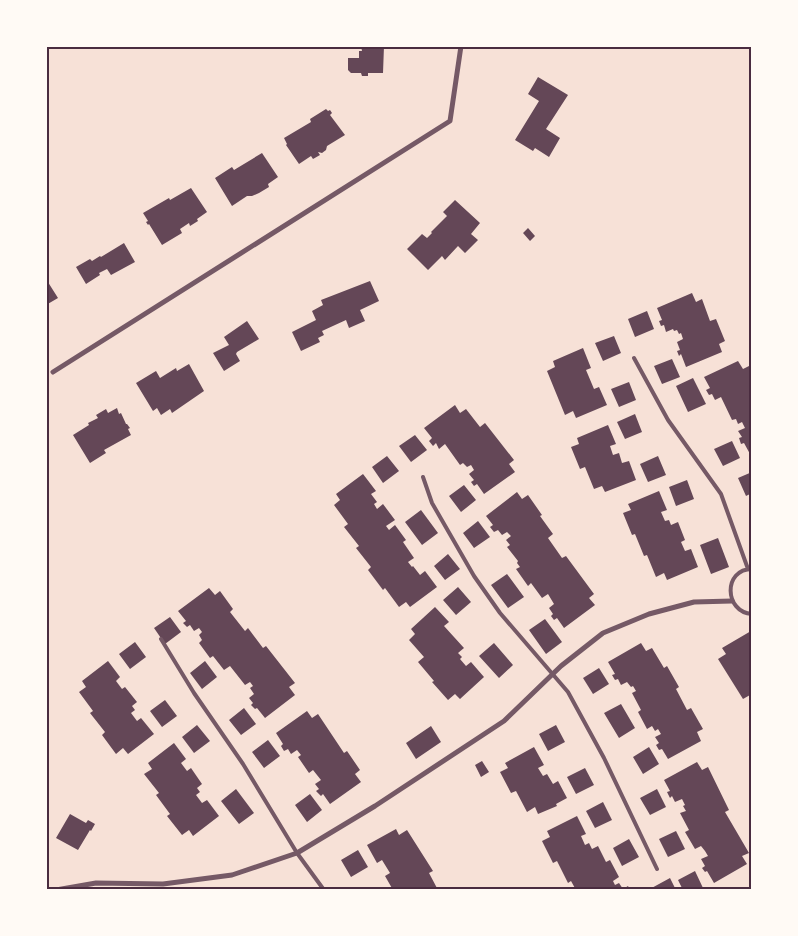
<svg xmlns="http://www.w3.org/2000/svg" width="798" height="936" viewBox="0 0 798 936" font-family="'Titillium Web',sans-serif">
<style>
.building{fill:#644757}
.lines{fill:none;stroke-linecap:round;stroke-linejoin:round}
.service{stroke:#755966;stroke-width:4}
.minor{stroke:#755966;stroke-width:5}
.neatline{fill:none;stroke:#4a2c40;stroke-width:2}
</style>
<rect width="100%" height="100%" fill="#f7e1d7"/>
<path class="building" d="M 361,46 L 384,46 L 383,73 L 368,73 L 368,76 L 362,76 L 361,73 L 351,73 L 348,70 L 348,58 L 359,58 L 359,51 L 362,51 Z
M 538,77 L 568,95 L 546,129 L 560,138 L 549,157 L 535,148 L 533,151 L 515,140 L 539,101 L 528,94 Z
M 326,109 L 328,111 L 330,110 L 332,113 L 330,115 L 345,135 L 327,146 L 326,150 L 322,153 L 318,152 L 320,155 L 313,159 L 311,156 L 299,164 L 286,145 L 287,144 L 284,138 L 311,122 L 310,119 Z
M 262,153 L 278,177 L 268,184 L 269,187 L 259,193 L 252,196 L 247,196 L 232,206 L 215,178 L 232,167 L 234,170 Z
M 191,188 L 207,212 L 197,219 L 198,221 L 190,226 L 189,223 L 180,229 L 182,233 L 162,245 L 149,224 L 148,225 L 146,222 L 148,221 L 143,213 L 169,198 L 170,200 Z
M 455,200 L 480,223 L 471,234 L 478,240 L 465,253 L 458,246 L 445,260 L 442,256 L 428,270 L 407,249 L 422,234 L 427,238 L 432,233 L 431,232 L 447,216 L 443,212 Z
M 528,228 L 535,236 L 530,241 L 523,233 Z
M 124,243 L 135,262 L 111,275 L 107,269 L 99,273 L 100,275 L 86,284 L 76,267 L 90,259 L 92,261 L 100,256 L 101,257 Z
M 46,279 L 58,298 L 46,305 Z
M 370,281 L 379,301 L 360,310 L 365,321 L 349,328 L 346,320 L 322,331 L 324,335 L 318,338 L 320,342 L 301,351 L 292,332 L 316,320 L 312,311 L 323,305 L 321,300 Z
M 692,293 L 696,302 L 702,299 L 710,321 L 716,319 L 725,341 L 719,344 L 722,352 L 686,367 L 681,354 L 679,356 L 677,351 L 680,350 L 677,342 L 683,339 L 681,333 L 679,334 L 677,330 L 674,331 L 673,329 L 666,332 L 664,325 L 661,326 L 659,321 L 662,320 L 657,308 Z
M 647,311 L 654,329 L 635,337 L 628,319 Z
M 247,321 L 259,339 L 237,352 L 236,354 L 240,361 L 224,371 L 213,353 L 229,345 L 224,337 Z
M 614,336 L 621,353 L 603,361 L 595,343 Z
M 583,348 L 591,368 L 586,370 L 594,389 L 599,387 L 607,405 L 576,418 L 573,411 L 565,415 L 547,371 L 555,367 L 553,361 Z
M 672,359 L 680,377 L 662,384 L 654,366 Z
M 738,361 L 743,369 L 749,366 L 752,372 L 752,453 L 750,454 L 744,443 L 741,444 L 739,438 L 742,437 L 738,431 L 745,428 L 742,422 L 738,424 L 736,419 L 732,420 L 721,397 L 715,400 L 712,394 L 709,395 L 706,390 L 710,388 L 704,377 Z
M 189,364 L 204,391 L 172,413 L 170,409 L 161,415 L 157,408 L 153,411 L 136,383 L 156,371 L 160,378 L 176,368 L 177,371 Z
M 693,378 L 706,404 L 688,412 L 676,386 Z
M 629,382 L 636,400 L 619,407 L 611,389 Z
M 455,405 L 460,413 L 466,409 L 480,427 L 485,423 L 514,460 L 509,464 L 515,472 L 484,494 L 477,484 L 474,486 L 471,482 L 474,480 L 469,474 L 474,470 L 471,465 L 467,467 L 463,463 L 460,465 L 445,444 L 439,449 L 436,443 L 433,446 L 429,441 L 432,438 L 424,428 Z
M 117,408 L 119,414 L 121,413 L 126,424 L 127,424 L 130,428 L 128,429 L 131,435 L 104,450 L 106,453 L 90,463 L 73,435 L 89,425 L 88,423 L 98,418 L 96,415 L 106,409 L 108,413 Z
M 635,414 L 642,432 L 625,439 L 617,422 Z
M 608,425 L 616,444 L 610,446 L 613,455 L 619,453 L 622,463 L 629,461 L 636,480 L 605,492 L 602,486 L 594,489 L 585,467 L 580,469 L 571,447 L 579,444 L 577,438 Z
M 415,435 L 427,450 L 411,462 L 399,446 Z
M 732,441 L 740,458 L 723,466 L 714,449 Z
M 387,456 L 399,471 L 383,483 L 372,467 Z
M 658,456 L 666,475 L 648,482 L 640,464 Z
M 752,472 L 752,493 L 746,496 L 738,478 Z
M 363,474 L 376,491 L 371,494 L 377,502 L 374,504 L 377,509 L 383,504 L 395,520 L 386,526 L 389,530 L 395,525 L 406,540 L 403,542 L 414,558 L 408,562 L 412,567 L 413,566 L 420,575 L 425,571 L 437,587 L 410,607 L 406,602 L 399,607 L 385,588 L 383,590 L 368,570 L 371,567 L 356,548 L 359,546 L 344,527 L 348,524 L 334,505 L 340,500 L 336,494 Z
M 687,480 L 694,499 L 676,506 L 669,487 Z
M 464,485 L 476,500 L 461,512 L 449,496 Z
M 659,491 L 667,510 L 661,512 L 665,521 L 669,520 L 671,525 L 678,522 L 685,540 L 681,542 L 685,551 L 691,549 L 698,567 L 667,580 L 664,573 L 656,577 L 647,555 L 644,556 L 635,534 L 632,535 L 623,513 L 631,510 L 628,504 Z
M 517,492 L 522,499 L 528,495 L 542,515 L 540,516 L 553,534 L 548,538 L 562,558 L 566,556 L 594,594 L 589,598 L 595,605 L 564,628 L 557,618 L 554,620 L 551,616 L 553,614 L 549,608 L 554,604 L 548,594 L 542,598 L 531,583 L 528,586 L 516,569 L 520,567 L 517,563 L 518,561 L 507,547 L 510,545 L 506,540 L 511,536 L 507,532 L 502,535 L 498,530 L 494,532 L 490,527 L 493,525 L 486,516 Z
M 421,510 L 438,533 L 422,545 L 405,522 Z
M 478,521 L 490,537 L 474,548 L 463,533 Z
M 718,538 L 729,567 L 711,574 L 700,545 Z
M 448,554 L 460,569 L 445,580 L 434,566 Z
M 507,574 L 524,597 L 508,608 L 491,585 Z
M 458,587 L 471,602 L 456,615 L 443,600 Z
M 209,588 L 215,595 L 220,591 L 233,609 L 230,612 L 245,631 L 248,628 L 263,648 L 266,646 L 295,683 L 289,687 L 295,695 L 265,718 L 257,708 L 255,709 L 251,705 L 253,703 L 249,698 L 254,694 L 250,688 L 253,686 L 250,682 L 245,685 L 230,666 L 224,670 L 213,656 L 210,658 L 199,643 L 202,640 L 199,635 L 202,632 L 199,628 L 194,631 L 190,625 L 187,627 L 183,623 L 186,621 L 178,611 Z
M 435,607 L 449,622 L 444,626 L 464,648 L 458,653 L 462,657 L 460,659 L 466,666 L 471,662 L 484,677 L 460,699 L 455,694 L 448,700 L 432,682 L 434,681 L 418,662 L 424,657 L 409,640 L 415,634 L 411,629 Z
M 170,617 L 181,632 L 165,644 L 154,628 Z
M 545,619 L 562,642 L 546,654 L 529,630 Z
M 751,631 L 752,697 L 750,695 L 743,699 L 718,659 L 726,654 L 722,648 Z
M 135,642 L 146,657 L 130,669 L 119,654 Z
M 494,643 L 513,665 L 499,678 L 479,656 Z
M 641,643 L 646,651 L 652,648 L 664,668 L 667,666 L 679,687 L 676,689 L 687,710 L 691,708 L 703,729 L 697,732 L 701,741 L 668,759 L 662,749 L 659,750 L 656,745 L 659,743 L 655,737 L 661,734 L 658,729 L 655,731 L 652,726 L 647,729 L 638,712 L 641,710 L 632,693 L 636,691 L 633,686 L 631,687 L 627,682 L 621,685 L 618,679 L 615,680 L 612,675 L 615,674 L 608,662 Z
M 108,661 L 120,677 L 116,681 L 122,689 L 125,687 L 137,702 L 132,706 L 135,710 L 131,713 L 137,721 L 141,718 L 154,734 L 128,754 L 123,748 L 116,754 L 102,735 L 105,732 L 90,713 L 93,711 L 79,692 L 86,687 L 82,681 Z
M 205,661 L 217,677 L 202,689 L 190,673 Z
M 599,668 L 609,684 L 593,694 L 583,678 Z
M 165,700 L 177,716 L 162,727 L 150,711 Z
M 621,704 L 635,728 L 619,738 L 604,713 Z
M 244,708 L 256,724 L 241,735 L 229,720 Z
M 307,711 L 312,718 L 318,714 L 344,753 L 347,751 L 360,770 L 355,774 L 361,782 L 330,804 L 323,794 L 321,796 L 316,791 L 319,789 L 315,784 L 321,780 L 313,770 L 309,773 L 298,757 L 301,755 L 297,750 L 291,754 L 288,749 L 284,751 L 281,746 L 283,744 L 276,733 Z
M 197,725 L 210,741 L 194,753 L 182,737 Z
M 556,725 L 565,742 L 548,751 L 539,734 Z
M 431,726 L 441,742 L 416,759 L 406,743 Z
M 268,740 L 280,756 L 264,768 L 252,752 Z
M 174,743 L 186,759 L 181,763 L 187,771 L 191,768 L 202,784 L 197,788 L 200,792 L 196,795 L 202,803 L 207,800 L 219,816 L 193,836 L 189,830 L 182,835 L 167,816 L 170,814 L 156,795 L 159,793 L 144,774 L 152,769 L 148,763 Z
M 534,747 L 544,765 L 538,768 L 543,776 L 547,774 L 553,784 L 558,781 L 567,798 L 556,804 L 557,806 L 538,814 L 535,807 L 527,812 L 516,791 L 511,793 L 500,772 L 508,768 L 505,763 Z
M 649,747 L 659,764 L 643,774 L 633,757 Z
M 482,761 L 489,772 L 481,777 L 475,765 Z
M 697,762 L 702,770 L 708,767 L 729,810 L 725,812 L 749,853 L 742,856 L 747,864 L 714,883 L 707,871 L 705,872 L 702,868 L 705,866 L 701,859 L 708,856 L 705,851 L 701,846 L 695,849 L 685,832 L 689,830 L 680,813 L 686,811 L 683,806 L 685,805 L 682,799 L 675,802 L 672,796 L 670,798 L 667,792 L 670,791 L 664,780 Z
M 585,768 L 594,785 L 576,794 L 567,777 Z
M 236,789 L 254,813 L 239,824 L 221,801 Z
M 657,789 L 666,807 L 650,815 L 640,798 Z
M 310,794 L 322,810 L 307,822 L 295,805 Z
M 603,802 L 612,820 L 595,828 L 586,811 Z
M 70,814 L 86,823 L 88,820 L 95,824 L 91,831 L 90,830 L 78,850 L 56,838 Z
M 577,816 L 586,834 L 581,836 L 585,845 L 589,843 L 592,849 L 598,846 L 606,862 L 610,860 L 619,877 L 613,881 L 615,885 L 619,883 L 623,889 L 628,886 L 630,890 L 576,890 L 571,881 L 568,883 L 557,861 L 553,863 L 542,841 L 550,837 L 547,831 Z
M 396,829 L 399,835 L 407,830 L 433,871 L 429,873 L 438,890 L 393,890 L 385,876 L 390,873 L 382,860 L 377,863 L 367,845 Z
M 676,831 L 685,849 L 668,857 L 659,839 Z
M 629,839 L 639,857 L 622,866 L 613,848 Z
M 358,850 L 368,867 L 351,877 L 341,860 Z
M 695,871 L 703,888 L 700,890 L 683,890 L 678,880 Z
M 670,878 L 676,890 L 648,890 Z"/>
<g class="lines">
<path class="service" d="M 634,358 L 668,420 L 721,494 L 748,569
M 423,477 L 432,503 L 474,576 L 500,613 L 568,692 L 604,758 L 657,869
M 752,569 C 723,569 724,612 752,614
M 161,639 L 194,693 L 243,764 L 297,853 L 324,890"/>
<path class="minor" d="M 53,372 L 450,121 L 461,46
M 56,890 L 96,883 L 163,884 L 232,875 L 297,853 L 375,806 L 504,721 L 561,666 L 603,633 L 649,614 L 694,602 L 732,601"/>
</g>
<rect width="798" height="936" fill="none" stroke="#fffaf5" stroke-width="95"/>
<rect x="48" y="48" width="702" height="840" class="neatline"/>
</svg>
